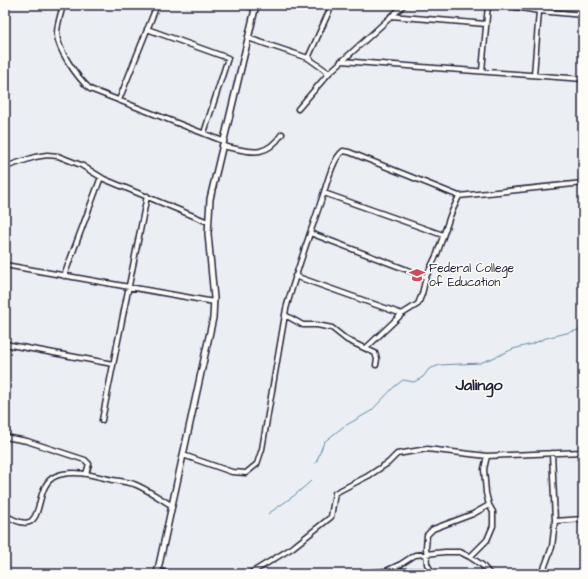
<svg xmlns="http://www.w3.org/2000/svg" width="588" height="579" viewBox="0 0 588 579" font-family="'Architects Daughter',sans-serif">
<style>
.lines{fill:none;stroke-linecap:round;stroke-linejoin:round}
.stream{stroke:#5f8da3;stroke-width:1}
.minor-casing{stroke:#22223b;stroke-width:7}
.major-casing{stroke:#22223b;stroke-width:8}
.minor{stroke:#fdfcf7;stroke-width:4}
.major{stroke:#fdfcf7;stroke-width:5}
.labels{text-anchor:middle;stroke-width:3;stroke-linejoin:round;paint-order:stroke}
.poi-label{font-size:12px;fill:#22223b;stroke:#fdfcf7;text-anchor:start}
.district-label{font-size:16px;font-weight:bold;fill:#22223b;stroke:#fdfcf7}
</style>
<rect width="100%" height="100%" fill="#ebeff4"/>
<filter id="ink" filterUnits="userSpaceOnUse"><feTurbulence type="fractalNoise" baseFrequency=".025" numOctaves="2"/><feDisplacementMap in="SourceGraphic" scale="8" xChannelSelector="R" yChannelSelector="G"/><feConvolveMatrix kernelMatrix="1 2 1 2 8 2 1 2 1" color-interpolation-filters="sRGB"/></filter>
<g filter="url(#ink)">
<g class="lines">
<path class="stream" d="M 316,463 L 324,442 L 343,427 L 371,411 L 394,387 L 403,380 L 414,382 L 423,377 L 429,369 L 440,365 L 480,363 L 498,356 L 513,349 L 532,344 L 546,338 L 583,329
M 268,514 L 295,495 L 311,481"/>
<defs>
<path id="minor" d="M 63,5 C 61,14 57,24 57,33 C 57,50 78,78 90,89 L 223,141
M 244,5 L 255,8
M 504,5 L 539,11 L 583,15
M 391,16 L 486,24
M 147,29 L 228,58 L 204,133
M 248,38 L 308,58 L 329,73 L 404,5
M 308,58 L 332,5
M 341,61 L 583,79
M 482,71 L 488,5
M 534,75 L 539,11
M 119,100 L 157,5
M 298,109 L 329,73
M 222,146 C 249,151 264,160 282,134
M 5,167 L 35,157 L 47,155 L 58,156 L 81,165 L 104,179 L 208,222
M 324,193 L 443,235
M 310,233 L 426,277
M 5,265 L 214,302
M 64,276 L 101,177
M 295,276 L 402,314
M 285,315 L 303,325 L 317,325 L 332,328 L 347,340 L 375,353 L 377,359 L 376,365
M 5,344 L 113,364
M 366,348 L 402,314 L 418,304 L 422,294 L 426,277 L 437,254 L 450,216 L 459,196
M 102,420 L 147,196
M 5,437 L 27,441 L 85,460 L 89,464 L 86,474
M 183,455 L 232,472 L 246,473 L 257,464 L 262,449 L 286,309 C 296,272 309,237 321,201 C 326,188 332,159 343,151 L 349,152 L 459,196 L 583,183
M 5,515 C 51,543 29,487 56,476 C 74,469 95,476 113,480 C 120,481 127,482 134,484 C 147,489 159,498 171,505
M 555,521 L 583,519
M 470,557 L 487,540 L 493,526 L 493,512 L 489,505 L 486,493 L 484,469 L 487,456
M 157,571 L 170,574
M 388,571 L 422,571 L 433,574
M 249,574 L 292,548 L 331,517 L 335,493 L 368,476 L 388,463 L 397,454 L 427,449 L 487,456 L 583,452
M 354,574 L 386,571 L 401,564 L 415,555 L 445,552 L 460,552 L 470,557 L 482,565 L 490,574
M 433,574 L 427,564 L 426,547 L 427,535 L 433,529 L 473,514 L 489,505
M 542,574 L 552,547 L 555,521 L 552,453"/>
<path id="major" d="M 157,574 L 213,318 L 214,298 L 208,234 L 210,199 L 256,5"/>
</defs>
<use href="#minor" class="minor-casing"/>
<use href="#major" class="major-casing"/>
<use href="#minor" class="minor"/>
<use href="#major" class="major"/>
</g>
</g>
<defs>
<symbol id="school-bare" viewBox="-9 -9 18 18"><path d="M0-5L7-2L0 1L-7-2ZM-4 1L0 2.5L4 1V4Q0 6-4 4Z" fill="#d1495b" stroke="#fdfcf7" stroke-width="2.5" paint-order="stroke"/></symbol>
</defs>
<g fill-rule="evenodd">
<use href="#school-bare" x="406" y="264" width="22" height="22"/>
</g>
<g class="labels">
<g class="poi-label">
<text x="429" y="272">Federal College<tspan x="429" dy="14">of Education</tspan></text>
</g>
<g class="district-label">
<text x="479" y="390">Jalingo</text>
</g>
</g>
<rect width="588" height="579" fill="none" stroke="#fdfcf7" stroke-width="20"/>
<rect x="10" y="10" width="568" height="559" fill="none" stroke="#22223b" stroke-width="1.5" filter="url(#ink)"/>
</svg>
